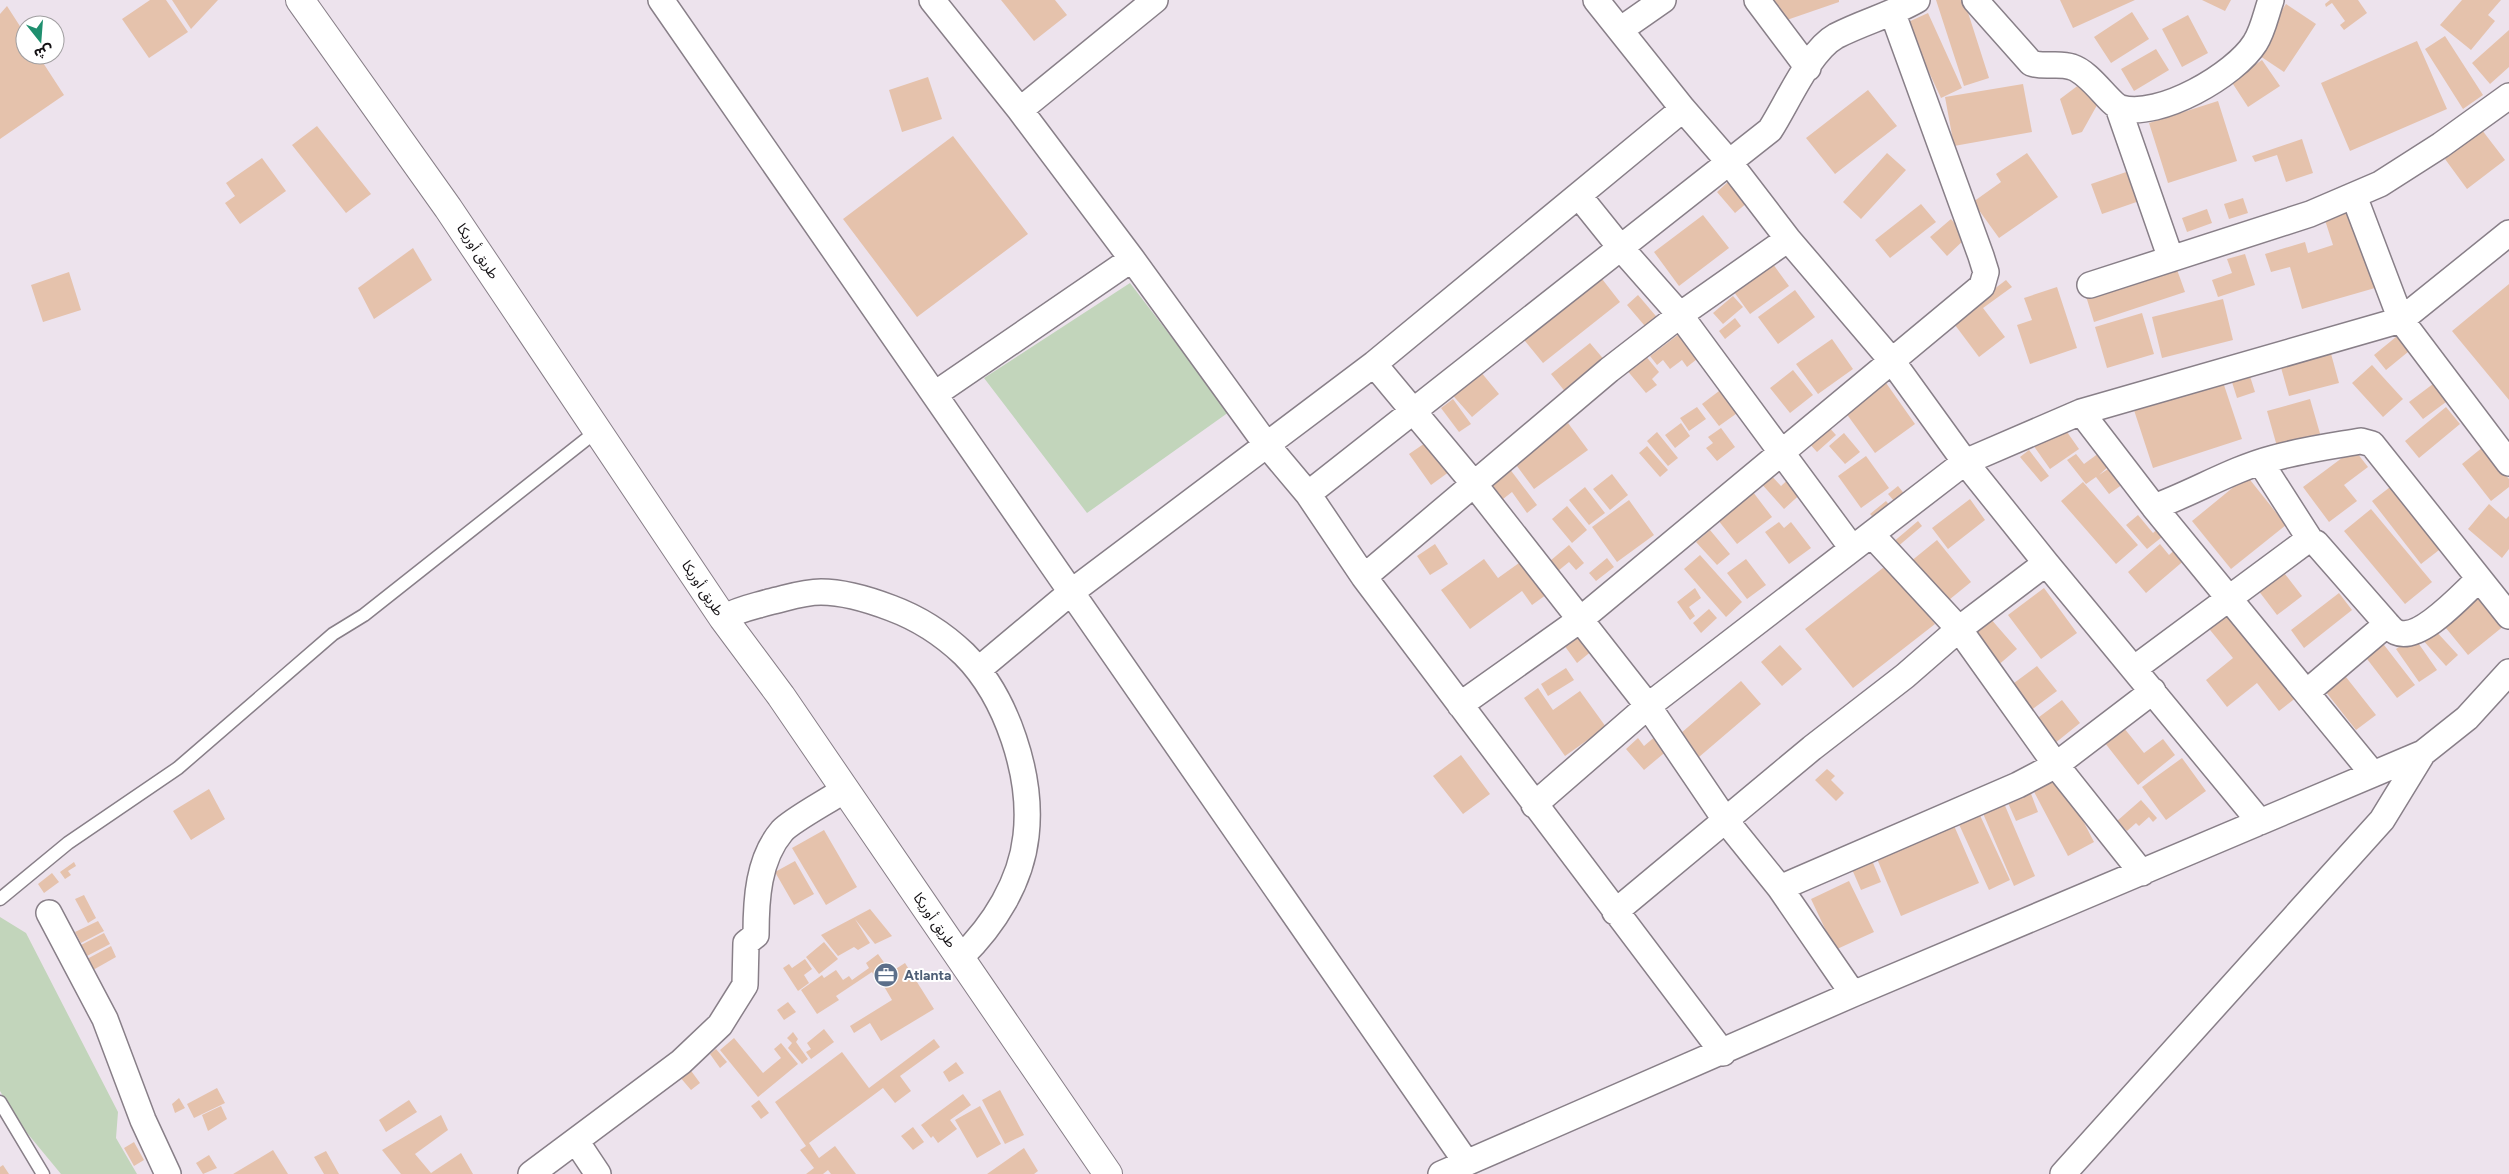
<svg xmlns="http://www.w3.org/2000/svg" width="2509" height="1174" viewBox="0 0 2509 1174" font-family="Figtree,'Noto Sans Arabic',sans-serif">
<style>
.green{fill:#c2d5bb}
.building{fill:#e5c2ac}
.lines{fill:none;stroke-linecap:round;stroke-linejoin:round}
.service-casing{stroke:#887f88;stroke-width:15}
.minor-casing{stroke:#887f88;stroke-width:28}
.tertiary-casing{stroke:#887f88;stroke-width:30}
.service{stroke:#fff;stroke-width:12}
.minor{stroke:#fff;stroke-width:25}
.tertiary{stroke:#fff;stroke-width:28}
.labels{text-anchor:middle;stroke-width:4;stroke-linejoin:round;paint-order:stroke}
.street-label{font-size:14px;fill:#131013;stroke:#fff}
.service-label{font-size:14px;font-weight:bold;fill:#4e5e75;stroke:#fff;text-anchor:start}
</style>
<rect width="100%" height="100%" fill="#ede3ed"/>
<path class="green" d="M 1130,283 L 1229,412 L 1087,513 L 984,378 Z
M 0,917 L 26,933 L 118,1112 L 116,1138 L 137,1174 L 61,1174 L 18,1122 L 0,1091 Z"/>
<path class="building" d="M 150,0 L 166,0 L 188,32 L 149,58 L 122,19 Z
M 172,0 L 218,0 L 191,29 Z
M 1001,0 L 1055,0 L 1067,15 L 1034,41 Z
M 1774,0 L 1839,0 L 1839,2 L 1781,22 Z
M 1936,0 L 1964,0 L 1989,78 L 1964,86 Z
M 2060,0 L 2135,0 L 2073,28 Z
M 2202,0 L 2231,0 L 2225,11 Z
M 2330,0 L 2358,0 L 2367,13 L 2344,30 L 2340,25 L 2345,21 L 2332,3 L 2326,7 L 2325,4 Z
M 2462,0 L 2501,0 L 2488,15 L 2495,21 L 2471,50 L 2440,25 Z
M 2286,4 L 2316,24 L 2284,72 L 2254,52 Z
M 7,6 L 25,34 L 25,55 L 38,55 L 64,95 L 0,139 L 0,14 Z
M 2132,12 L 2149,39 L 2111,63 L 2094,37 Z
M 1928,13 L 1962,88 L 1941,98 L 1906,23 Z
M 2188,15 L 2208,53 L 2182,67 L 2162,29 Z
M 2509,30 L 2509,67 L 2490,84 L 2472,63 Z
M 2445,36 L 2483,95 L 2463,109 L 2425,49 Z
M 2417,41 L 2447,109 L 2350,151 L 2321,83 Z
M 2156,49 L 2169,70 L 2134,91 L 2121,69 Z
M 2262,60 L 2280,86 L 2248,107 L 2231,81 Z
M 928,77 L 942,119 L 902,132 L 889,90 Z
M 2084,81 L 2101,98 L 2082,132 L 2072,135 L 2060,99 Z
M 2023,84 L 2032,132 L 1954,146 L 1945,97 Z
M 1868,90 L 1897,126 L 1835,174 L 1806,138 Z
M 2218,101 L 2237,161 L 2168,183 L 2149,123 Z
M 317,126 L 371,194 L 346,213 L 292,145 Z
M 2482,130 L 2505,160 L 2467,189 L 2445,159 Z
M 953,136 L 1028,234 L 917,317 L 843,219 Z
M 2302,139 L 2313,173 L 2286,182 L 2277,155 L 2255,162 L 2252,156 Z
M 1887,153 L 1906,170 L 1861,219 L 1843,202 Z
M 2027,153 L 2058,197 L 1999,238 L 1973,202 L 2001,182 L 1996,174 Z
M 262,158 L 286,191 L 240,224 L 225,203 L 235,196 L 226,183 Z
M 2138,168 L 2148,198 L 2102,214 L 2091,184 Z
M 1729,181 L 1748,202 L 1735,213 L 1717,192 Z
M 2243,198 L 2248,213 L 2229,219 L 2224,204 Z
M 1921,204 L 1936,222 L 1890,258 L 1875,240 Z
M 2207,209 L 2212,223 L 2187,232 L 2182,218 Z
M 2352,209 L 2375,288 L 2302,309 L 2290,267 L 2271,272 L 2265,254 L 2305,242 L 2308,253 L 2333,245 L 2324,217 Z
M 1703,215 L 1729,248 L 1679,286 L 1654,252 Z
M 1951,219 L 1967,237 L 1947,256 L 1930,237 Z
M 413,248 L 432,280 L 374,319 L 358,288 Z
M 2245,254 L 2255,285 L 2218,297 L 2212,280 L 2232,273 L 2227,259 Z
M 1773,264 L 1789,286 L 1750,314 L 1734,292 Z
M 2175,264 L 2185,292 L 2094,322 L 2085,293 Z
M 69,272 L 81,310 L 43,322 L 31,285 Z
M 1599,275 L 1620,302 L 1543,363 L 1521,336 Z
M 2006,280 L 2012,287 L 1983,308 L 2005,337 L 1979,357 L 1952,321 Z
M 2509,284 L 2509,400 L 2452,331 Z
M 2057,287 L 2077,348 L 2030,364 L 2017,325 L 2032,320 L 2024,298 Z
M 1795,290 L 1815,317 L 1778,344 L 1758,317 Z
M 1638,295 L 1661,322 L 1650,332 L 1627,305 Z
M 1733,296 L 1743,307 L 1723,324 L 1713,313 Z
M 2223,299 L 2233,340 L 2162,358 L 2152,317 Z
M 2142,313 L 2154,354 L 2107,368 L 2095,327 Z
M 1735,318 L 1741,326 L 1725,339 L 1719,331 Z
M 1683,331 L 1702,355 L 1687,367 L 1682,360 L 1670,369 L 1663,360 L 1657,365 L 1650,356 Z
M 2402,332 L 2414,347 L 2386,370 L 2374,355 Z
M 1832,339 L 1853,369 L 1818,394 L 1796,364 Z
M 1590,343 L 1606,362 L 1567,394 L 1551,374 Z
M 2330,350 L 2339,383 L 2289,396 L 2280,364 Z
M 1644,354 L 1659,372 L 1652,379 L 1657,385 L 1646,393 L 1626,369 Z
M 2372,365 L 2403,399 L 2383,417 L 2352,383 Z
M 1476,366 L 1499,394 L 1472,417 L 1448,390 Z
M 1793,370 L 1813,395 L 1790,413 L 1770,388 Z
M 2248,370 L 2255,392 L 2237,398 L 2230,376 Z
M 2221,376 L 2242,439 L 2153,468 L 2132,404 Z
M 1884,380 L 1915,424 L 1875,453 L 1843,409 Z
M 2433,384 L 2446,402 L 2423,419 L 2409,402 Z
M 1723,388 L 1740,411 L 1719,426 L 1702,404 Z
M 1453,399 L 1471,424 L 1459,432 L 1441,408 Z
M 2310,399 L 2321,437 L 2278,450 L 2267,411 Z
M 1697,407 L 1706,419 L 1689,431 L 1680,418 Z
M 2446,407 L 2460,424 L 2419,458 L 2405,441 Z
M 2060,422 L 2079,449 L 2050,469 L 2031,442 Z
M 1568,423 L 1588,450 L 1534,489 L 1514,462 Z
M 1681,423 L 1690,436 L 1675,448 L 1665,435 Z
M 1826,424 L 1836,435 L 1817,452 L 1807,441 Z
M 1721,428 L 1735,447 L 1717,461 L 1706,448 L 1713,443 L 1708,437 Z
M 1657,432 L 1678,458 L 1668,466 L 1647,441 Z
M 1844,433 L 1860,452 L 1845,464 L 1829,446 Z
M 1431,439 L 1453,469 L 1431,485 L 1409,454 Z
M 1647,446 L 1668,470 L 1660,477 L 1639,453 Z
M 2483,447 L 2509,479 L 2509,487 L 2491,501 L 2462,464 Z
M 2354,449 L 2368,467 L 2344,485 L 2357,501 L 2329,522 L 2303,487 Z
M 2029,450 L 2049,476 L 2041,482 L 2020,457 Z
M 2099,453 L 2109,466 L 2099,475 L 2111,467 L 2123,484 L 2109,494 L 2096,477 L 2086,484 L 2067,460 L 2076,454 L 2084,464 Z
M 1866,456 L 1889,488 L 1861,508 L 1838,476 Z
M 1506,464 L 1537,505 L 1527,513 L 1512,492 L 1503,499 L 1487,478 Z
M 1769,473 L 1781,486 L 1792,476 L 1805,490 L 1784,509 L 1759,481 Z
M 1612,474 L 1628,495 L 1610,510 L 1593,489 Z
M 2247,476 L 2286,525 L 2231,569 L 2192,521 Z
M 2083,482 L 2138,545 L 2116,564 L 2061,501 Z
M 2394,484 L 2443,547 L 2421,564 L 2372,501 Z
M 1898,486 L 1910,501 L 1901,509 L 1888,494 Z
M 1585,487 L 1605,513 L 1589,525 L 1569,500 Z
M 1753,492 L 1772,517 L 1737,544 L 1718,520 Z
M 1970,499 L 1985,520 L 1948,549 L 1932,528 Z
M 1629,500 L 1654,535 L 1617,562 L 1592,527 Z
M 1886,501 L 1891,507 L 1876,520 L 1870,514 Z
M 2489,504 L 2506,519 L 2509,516 L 2509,549 L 2502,558 L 2468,529 Z
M 1567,506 L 1587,530 L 1572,543 L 1552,519 Z
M 2371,509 L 2432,582 L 2405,604 L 2344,531 Z
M 2138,515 L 2153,533 L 2162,525 L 2167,533 L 2147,549 L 2126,525 Z
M 1918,521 L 1922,526 L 1896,548 L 1892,543 Z
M 1779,522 L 1784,528 L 1791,522 L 1811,548 L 1789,564 L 1765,532 Z
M 1710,530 L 1730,554 L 1717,565 L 1696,542 Z
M 1937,540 L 1971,582 L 1944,604 L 1910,562 Z
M 1435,544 L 1448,564 L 1430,575 L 1417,556 Z
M 2160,544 L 2169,555 L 2178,547 L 2187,558 L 2146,593 L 2128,572 Z
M 1569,545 L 1584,563 L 1576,570 L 1569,562 L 1558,571 L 1550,561 Z
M 2303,548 L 2309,555 L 2285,574 L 2302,596 L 2277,615 L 2255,586 Z
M 1700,555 L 1742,602 L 1726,617 L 1684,569 Z
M 1526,558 L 1550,592 L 1532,605 L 1522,591 L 1470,629 L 1441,590 L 1484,559 L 1498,578 Z
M 1607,558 L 1614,567 L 1596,581 L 1589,573 Z
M 1746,559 L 1766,585 L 1747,599 L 1727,573 Z
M 1888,564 L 1935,624 L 1853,688 L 1805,629 Z
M 1695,588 L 1701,598 L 1689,607 L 1695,616 L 1690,620 L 1677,602 Z
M 2044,588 L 2077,633 L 2041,659 L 2008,615 Z
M 2479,592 L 2505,625 L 2468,655 L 2441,622 Z
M 2339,593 L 2352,610 L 2304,648 L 2291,630 Z
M 1709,609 L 1717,618 L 1701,633 L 1693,623 Z
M 2226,609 L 2297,697 L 2279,711 L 2257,683 L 2227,707 L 2206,680 L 2233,658 L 2206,625 Z
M 1990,618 L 2017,649 L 1996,667 L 1969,635 Z
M 2433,628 L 2458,655 L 2446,666 L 2421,638 Z
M 1579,633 L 1593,650 L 1577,663 L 1564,645 Z
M 2414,637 L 2437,670 L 2419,682 L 2396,649 Z
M 2381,641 L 2415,685 L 2397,698 L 2364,655 Z
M 1780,645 L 1802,669 L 1782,686 L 1761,662 Z
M 2037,666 L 2057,691 L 2030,711 L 2010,686 Z
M 1566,668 L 1574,680 L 1548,696 L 1541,684 Z
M 2342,672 L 2376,715 L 2356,730 L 2322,687 Z
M 1741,681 L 1761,704 L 1699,757 L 1680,734 Z
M 1538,688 L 1553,710 L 1580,691 L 1606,727 L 1565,756 L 1524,698 Z
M 2062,700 L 2080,723 L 2054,744 L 2035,720 Z
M 2120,723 L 2144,753 L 2163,739 L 2175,755 L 2138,785 L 2101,738 Z
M 1657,735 L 1669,749 L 1644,770 L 1626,749 L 1638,738 L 1644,746 Z
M 1461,755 L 1490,794 L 1463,814 L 1433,776 Z
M 2182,758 L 2206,791 L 2166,820 L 2142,787 Z
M 1827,769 L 1835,776 L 1831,780 L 1844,793 L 1836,801 L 1815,780 Z
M 2058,772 L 2094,842 L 2068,856 L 2031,786 Z
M 2028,786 L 2038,812 L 2016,821 L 2005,796 Z
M 209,789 L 225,819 L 191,840 L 173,811 Z
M 2141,800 L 2157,818 L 2153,822 L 2149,817 L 2139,826 L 2136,823 L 2127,831 L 2117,821 Z
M 2003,801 L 2035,876 L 2014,886 L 1982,811 Z
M 1978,811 L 2010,880 L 1989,890 L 1957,820 Z
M 1952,821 L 1979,883 L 1901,916 L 1875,854 Z
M 824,830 L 857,887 L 826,905 L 792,848 Z
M 1871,858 L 1881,882 L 1861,890 L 1851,867 Z
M 795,861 L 814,894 L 794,905 L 775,872 Z
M 74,862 L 76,866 L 68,871 L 71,875 L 65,879 L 60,872 Z
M 52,873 L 59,882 L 44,893 L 38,884 Z
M 1849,881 L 1874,932 L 1835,950 L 1811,899 Z
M 84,895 L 96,918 L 88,923 L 75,899 Z
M 870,909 L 892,936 L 875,944 L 855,919 L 870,943 L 858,950 L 854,947 L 838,956 L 821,935 Z
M 98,921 L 104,931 L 81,943 L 75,932 Z
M 104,933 L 110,944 L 87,956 L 81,945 Z
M 824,942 L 838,959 L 819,974 L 806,957 Z
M 111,946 L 116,957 L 93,970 L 87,959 Z
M 878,954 L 888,968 L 875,977 L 872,972 L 836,996 L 839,1000 L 817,1014 L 801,990 L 822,975 L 824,978 L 836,970 L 843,980 L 849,976 L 852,980 L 869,968 L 866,963 Z
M 805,959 L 812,969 L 804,975 L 809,983 L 798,991 L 783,968 L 789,964 L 792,968 Z
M 905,963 L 934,1009 L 881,1041 L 870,1023 L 854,1033 L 850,1026 L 892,1000 L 882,983 L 893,976 L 891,972 Z
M 788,1002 L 796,1012 L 784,1020 L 777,1010 Z
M 824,1029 L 834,1042 L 811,1059 L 806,1052 L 811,1049 L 807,1043 Z
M 793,1032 L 798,1039 L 796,1042 L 808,1059 L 802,1064 L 788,1048 L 792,1043 L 787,1038 Z
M 734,1038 L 763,1073 L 781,1058 L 774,1049 L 781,1043 L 798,1064 L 758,1097 L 720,1050 Z
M 934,1039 L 940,1047 L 900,1076 L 911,1091 L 895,1103 L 883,1088 L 809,1143 L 819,1158 L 835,1146 L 856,1174 L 831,1174 L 828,1170 L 823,1174 L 806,1174 L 814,1168 L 800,1150 L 806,1146 L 775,1102 L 842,1052 L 869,1088 Z
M 716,1049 L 727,1062 L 720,1068 L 710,1054 Z
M 956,1062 L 964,1073 L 949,1082 L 943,1072 Z
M 689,1068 L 700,1083 L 691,1090 L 679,1076 Z
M 217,1088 L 225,1103 L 194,1118 L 187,1104 Z
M 1000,1090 L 1024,1135 L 1005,1144 L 982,1100 Z
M 963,1094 L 971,1105 L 950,1120 L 957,1129 L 938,1143 L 933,1136 L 931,1138 L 921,1125 Z
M 179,1098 L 185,1108 L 175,1113 L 172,1104 Z
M 409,1100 L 417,1112 L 386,1132 L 379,1120 Z
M 759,1100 L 769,1113 L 761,1119 L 751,1106 Z
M 221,1106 L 227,1119 L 208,1131 L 202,1115 Z
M 980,1106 L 1001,1144 L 977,1158 L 955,1120 Z
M 441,1115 L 448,1130 L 415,1154 L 431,1173 L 461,1153 L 473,1174 L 401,1174 L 382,1150 Z
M 913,1127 L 924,1142 L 913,1150 L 901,1136 Z
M 134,1142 L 144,1160 L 134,1166 L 124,1148 Z
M 1024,1148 L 1038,1171 L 1034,1174 L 987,1174 Z
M 273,1150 L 288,1174 L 233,1174 Z
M 326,1151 L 339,1174 L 324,1174 L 314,1157 Z
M 209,1155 L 217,1168 L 203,1174 L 196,1163 Z
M 3,1165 L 9,1174 L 0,1174 L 0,1167 Z"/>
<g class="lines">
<defs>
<path id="service" d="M 0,899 L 68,843 L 178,768 L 333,634 L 364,615 L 598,430
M 0,1102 L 43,1174"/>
<path id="minor" d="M 661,0 L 1466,1162
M 932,0 L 1020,110 L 1132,259 L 1266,444 L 1308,494 L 1364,577 L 1723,1053
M 1596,0 L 1683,109 L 1729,162 L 1788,239 L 1892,361 L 1965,462 L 2046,563 L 2260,822
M 1757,0 L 1808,68
M 1975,0 L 2031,63 C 2044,68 2058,62 2072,67 C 2091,73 2109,104 2121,108 C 2159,119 2235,75 2255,43 C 2263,31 2266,14 2271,0
M 1620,30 L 1663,0
M 2118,107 L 2171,259
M 1020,110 L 1155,0
M 1579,196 L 1620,247 L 1680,315 L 1852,548
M 2354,196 L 2401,320 L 2509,463
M 2090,285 L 2310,214 L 2380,184 L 2441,145 L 2509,96
M 1374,364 L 1474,484 L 1648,706 L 1726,821 L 1780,888 L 1853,994
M 935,394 L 1132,259
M 2081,412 L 2154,507 L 2373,774
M 2261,463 L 2311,541
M 1308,494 L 1770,130 C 1787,104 1809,51 1836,36 C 1863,22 1891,15 1917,0
M 2154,507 C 2195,492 2232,469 2274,458 C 2303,450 2332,446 2361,441 L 2372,444 L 2509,616
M 1872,535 L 1959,629 L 2056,765 L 2142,873
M 1364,577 L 1609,370 L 1680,315 L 1788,239
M 723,618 C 739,609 752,607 769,602 C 787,598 803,592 821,592 C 844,592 870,600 891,608 C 918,618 943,634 964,654 C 1007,697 1033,776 1026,836 C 1021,882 994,925 961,957
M 2135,668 L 2305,542 L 2311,541 L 2316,543 L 2387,624 C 2390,627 2393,631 2396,632 C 2420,643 2463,593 2479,579
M 978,670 L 1070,593 L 1374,364 L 1683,109
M 2307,692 L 2387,624
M 1460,705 L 1581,619 L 1982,286 L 1986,272 L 1981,256 L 1893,14
M 1534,805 L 1648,706 L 1965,462 L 2081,412 L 2401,320 L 2509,233
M 1780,888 L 2018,785 L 2056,765 L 2153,691
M 1615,912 L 1812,748 L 1905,676 L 1959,629 L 2046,563
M 49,913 L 105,1019 L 143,1120 L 168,1174
M 576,1141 L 598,1174
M 531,1174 L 681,1062 L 720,1025 L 745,985 L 746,943 L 756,935 C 756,900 758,859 782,831 C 792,820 830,800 844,790
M 1441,1174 L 1853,994 L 2423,753
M 2063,1174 L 2382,820 L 2423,753 L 2467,718 L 2509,672"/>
<path id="tertiary" d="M 300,0 L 448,208 L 723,618 L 781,696 L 1108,1174"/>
</defs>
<use href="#service" class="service-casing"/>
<use href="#minor" class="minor-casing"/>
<use href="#tertiary" class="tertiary-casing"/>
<use href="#service" class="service"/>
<use href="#minor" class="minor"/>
<use href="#tertiary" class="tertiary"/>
</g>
<defs>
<symbol id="office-disc" viewBox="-11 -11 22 22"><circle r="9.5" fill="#5c6f8a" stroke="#fff"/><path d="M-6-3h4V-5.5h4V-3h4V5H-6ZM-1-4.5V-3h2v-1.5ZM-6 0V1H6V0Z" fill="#fff"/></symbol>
</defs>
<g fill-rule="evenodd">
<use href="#office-disc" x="872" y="961" width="28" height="28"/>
</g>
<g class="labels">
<g class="street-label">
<text transform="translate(478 251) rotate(56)" y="5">طريق أوريكا</text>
<text transform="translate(703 588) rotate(56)" y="5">طريق أوريكا</text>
<text transform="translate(935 920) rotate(55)" y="5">طريق أوريكا</text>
</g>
<g class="service-label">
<text x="904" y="980">Atlanta</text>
</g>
</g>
<g transform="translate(40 40) rotate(163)"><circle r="24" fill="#ffffff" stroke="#a19fa1"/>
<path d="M0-4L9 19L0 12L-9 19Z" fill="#1f8f6f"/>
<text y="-8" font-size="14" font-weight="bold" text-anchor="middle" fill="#131013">ش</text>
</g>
</svg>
